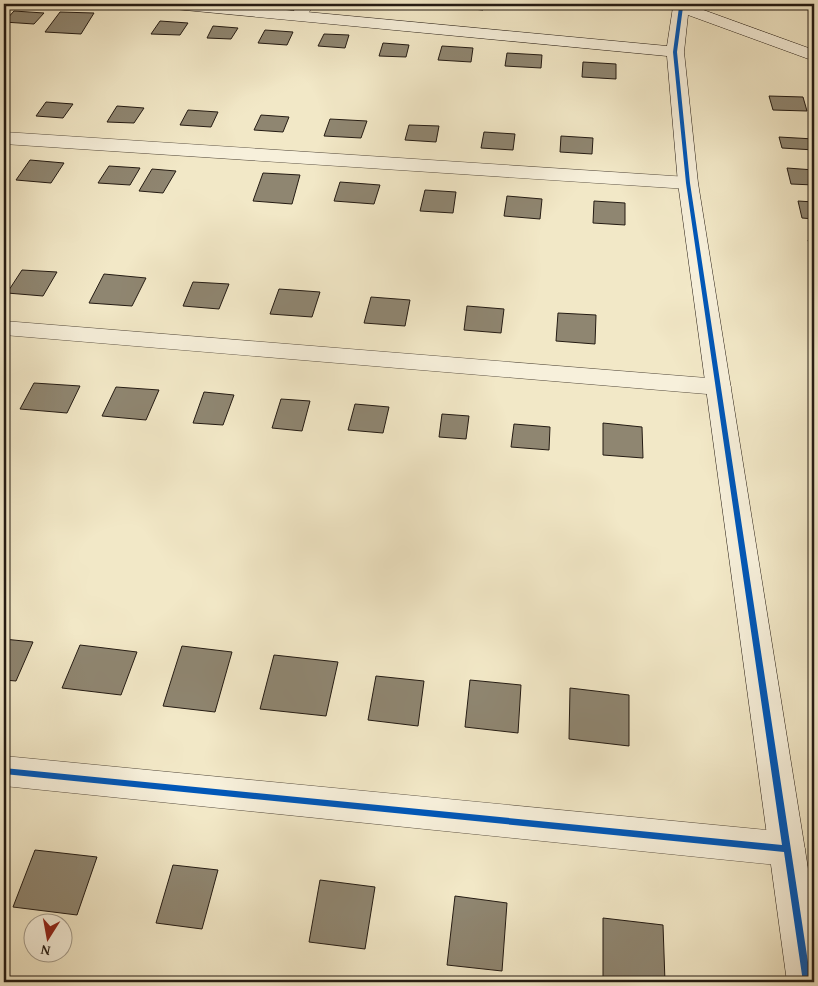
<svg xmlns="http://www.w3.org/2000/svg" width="818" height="986" viewBox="0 0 818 986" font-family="'Gentium Book Plus',serif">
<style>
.building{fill:#8f8671;stroke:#241b13}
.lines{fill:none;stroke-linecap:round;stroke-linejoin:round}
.street-casing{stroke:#584e40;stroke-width:1}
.secondary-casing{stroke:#241b13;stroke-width:1}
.street{fill:#f7f0db;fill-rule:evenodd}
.secondary{fill:#f7f0db;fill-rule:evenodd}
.cycleway-casing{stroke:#f7f0db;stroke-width:3}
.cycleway{fill:#0057b8;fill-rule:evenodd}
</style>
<rect width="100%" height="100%" fill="#f2e8c7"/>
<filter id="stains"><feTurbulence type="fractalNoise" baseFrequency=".004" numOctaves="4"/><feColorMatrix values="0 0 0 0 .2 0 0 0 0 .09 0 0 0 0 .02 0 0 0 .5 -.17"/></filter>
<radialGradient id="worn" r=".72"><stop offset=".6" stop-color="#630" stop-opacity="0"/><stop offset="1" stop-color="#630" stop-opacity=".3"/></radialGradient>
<path class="building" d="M 453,4 L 485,4 L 483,10 L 452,7 Z
M 14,11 L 44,13 L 34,24 L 4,22 Z
M 60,12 L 94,13 L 81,34 L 45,32 Z
M 160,21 L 188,23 L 180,35 L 151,34 Z
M 213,26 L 238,28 L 231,39 L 207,38 Z
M 265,30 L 293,32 L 287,45 L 258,43 Z
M 324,34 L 349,35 L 345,48 L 318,46 Z
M 383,43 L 409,45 L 406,57 L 379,56 Z
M 442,46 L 473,48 L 471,62 L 438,60 Z
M 507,53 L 542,55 L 541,68 L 505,66 Z
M 583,62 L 616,64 L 616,79 L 582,77 Z
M 769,96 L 803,97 L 807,111 L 773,110 Z
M 46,102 L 73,104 L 63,118 L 36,116 Z
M 117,106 L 144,108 L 134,123 L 107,122 Z
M 188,110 L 218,112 L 211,127 L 180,125 Z
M 261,115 L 289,117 L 283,132 L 254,130 Z
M 330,119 L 367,121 L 361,138 L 324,136 Z
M 409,125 L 439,126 L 436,142 L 405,140 Z
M 484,132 L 515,134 L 513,150 L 481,148 Z
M 561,136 L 593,138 L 592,154 L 560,152 Z
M 779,137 L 814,139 L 814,150 L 782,148 Z
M 30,160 L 64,163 L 51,183 L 16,180 Z
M 109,166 L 140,168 L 130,185 L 98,183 Z
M 787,168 L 814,170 L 814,185 L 791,184 Z
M 152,169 L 176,171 L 163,193 L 139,191 Z
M 263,173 L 300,175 L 292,204 L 253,201 Z
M 340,182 L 380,185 L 374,204 L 334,201 Z
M 425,190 L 456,192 L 453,213 L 420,211 Z
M 507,196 L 542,199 L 540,219 L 504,216 Z
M 594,201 L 625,203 L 625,225 L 593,223 Z
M 798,201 L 814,202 L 814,219 L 802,218 Z
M 808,240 L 814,240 L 814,257 L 813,257 Z
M 22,270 L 57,272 L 43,296 L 7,293 Z
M 104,274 L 146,278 L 132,306 L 89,303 Z
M 193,282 L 229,284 L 219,309 L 183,306 Z
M 279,289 L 320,292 L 312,317 L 270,314 Z
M 371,297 L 410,300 L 405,326 L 364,323 Z
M 467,306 L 504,309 L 501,333 L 464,330 Z
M 558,313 L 596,315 L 595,344 L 556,341 Z
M 34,383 L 80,386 L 67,413 L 20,409 Z
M 116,387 L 159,390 L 146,420 L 102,416 Z
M 204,392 L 234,395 L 223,425 L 193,423 Z
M 281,399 L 310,401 L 302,431 L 272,428 Z
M 355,404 L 389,407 L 383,433 L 348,430 Z
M 442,414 L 469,416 L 466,439 L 439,437 Z
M 603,423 L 642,427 L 643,458 L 603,455 Z
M 514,424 L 550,427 L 549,450 L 511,447 Z
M 4,639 L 33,642 L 16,681 L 4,680 Z
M 80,645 L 137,652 L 121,695 L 62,688 Z
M 182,646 L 232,652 L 215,712 L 163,706 Z
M 274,655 L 338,662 L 326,716 L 260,709 Z
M 376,676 L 424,681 L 418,726 L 368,720 Z
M 470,680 L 521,685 L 518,733 L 465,727 Z
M 570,688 L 629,695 L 629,746 L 569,739 Z
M 35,850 L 97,857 L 77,915 L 13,907 Z
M 173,865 L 218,870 L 202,929 L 156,923 Z
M 320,880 L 375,887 L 365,949 L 309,942 Z
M 455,896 L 507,903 L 502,971 L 447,965 Z
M 603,918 L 663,925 L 665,982 L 641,982 L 603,977 Z"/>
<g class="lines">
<defs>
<path id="street" d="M 298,4 L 314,4 L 305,19 L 293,19 L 291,16 Z
M 659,4 L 687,4 L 689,7 L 687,10 L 681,12 L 661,7 Z
M 4,132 L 688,177 L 695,179 L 698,183 L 695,187 L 688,189 L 4,144 Z
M 4,321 L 719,379 L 728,381 L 731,387 L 728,393 L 719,395 L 4,335 Z
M 4,756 L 787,832 L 800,837 L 805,849 L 800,861 L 787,866 L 4,786 Z"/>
<path id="secondary" d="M 166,4 L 222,4 L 667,46 L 673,7 L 675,4 L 687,4 L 814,50 L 814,61 L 688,15 L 684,52 L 698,183 L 814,906 L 814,982 L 787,982 L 678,183 L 667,56 L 174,9 L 168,7 Z"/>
</defs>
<use href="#street" class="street-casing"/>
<use href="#secondary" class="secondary-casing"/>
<use href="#street" class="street"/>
<use href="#secondary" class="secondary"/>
<defs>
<path id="cycleway" d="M 681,6 L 683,7 L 677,52 L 690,183 L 811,982 L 803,982 L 784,852 L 4,774 L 4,768 L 782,845 L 686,183 L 673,52 L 679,7 Z"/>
</defs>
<use href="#cycleway" class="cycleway-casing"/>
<use href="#cycleway" class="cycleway"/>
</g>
<rect width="818" height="986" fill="none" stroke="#f2e8c7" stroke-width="20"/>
<rect x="5" y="5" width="808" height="976" fill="none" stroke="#241b13" stroke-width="2.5"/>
<rect x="10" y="10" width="798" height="966" fill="none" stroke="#241b13"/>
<g transform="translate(48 938) rotate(191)"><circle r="24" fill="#f7f0db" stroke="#a39b8b"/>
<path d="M0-4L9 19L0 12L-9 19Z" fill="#8f2418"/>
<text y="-8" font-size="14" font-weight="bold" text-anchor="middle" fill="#241b13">N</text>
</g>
<rect width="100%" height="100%" filter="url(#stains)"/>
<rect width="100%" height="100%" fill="url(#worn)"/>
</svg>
